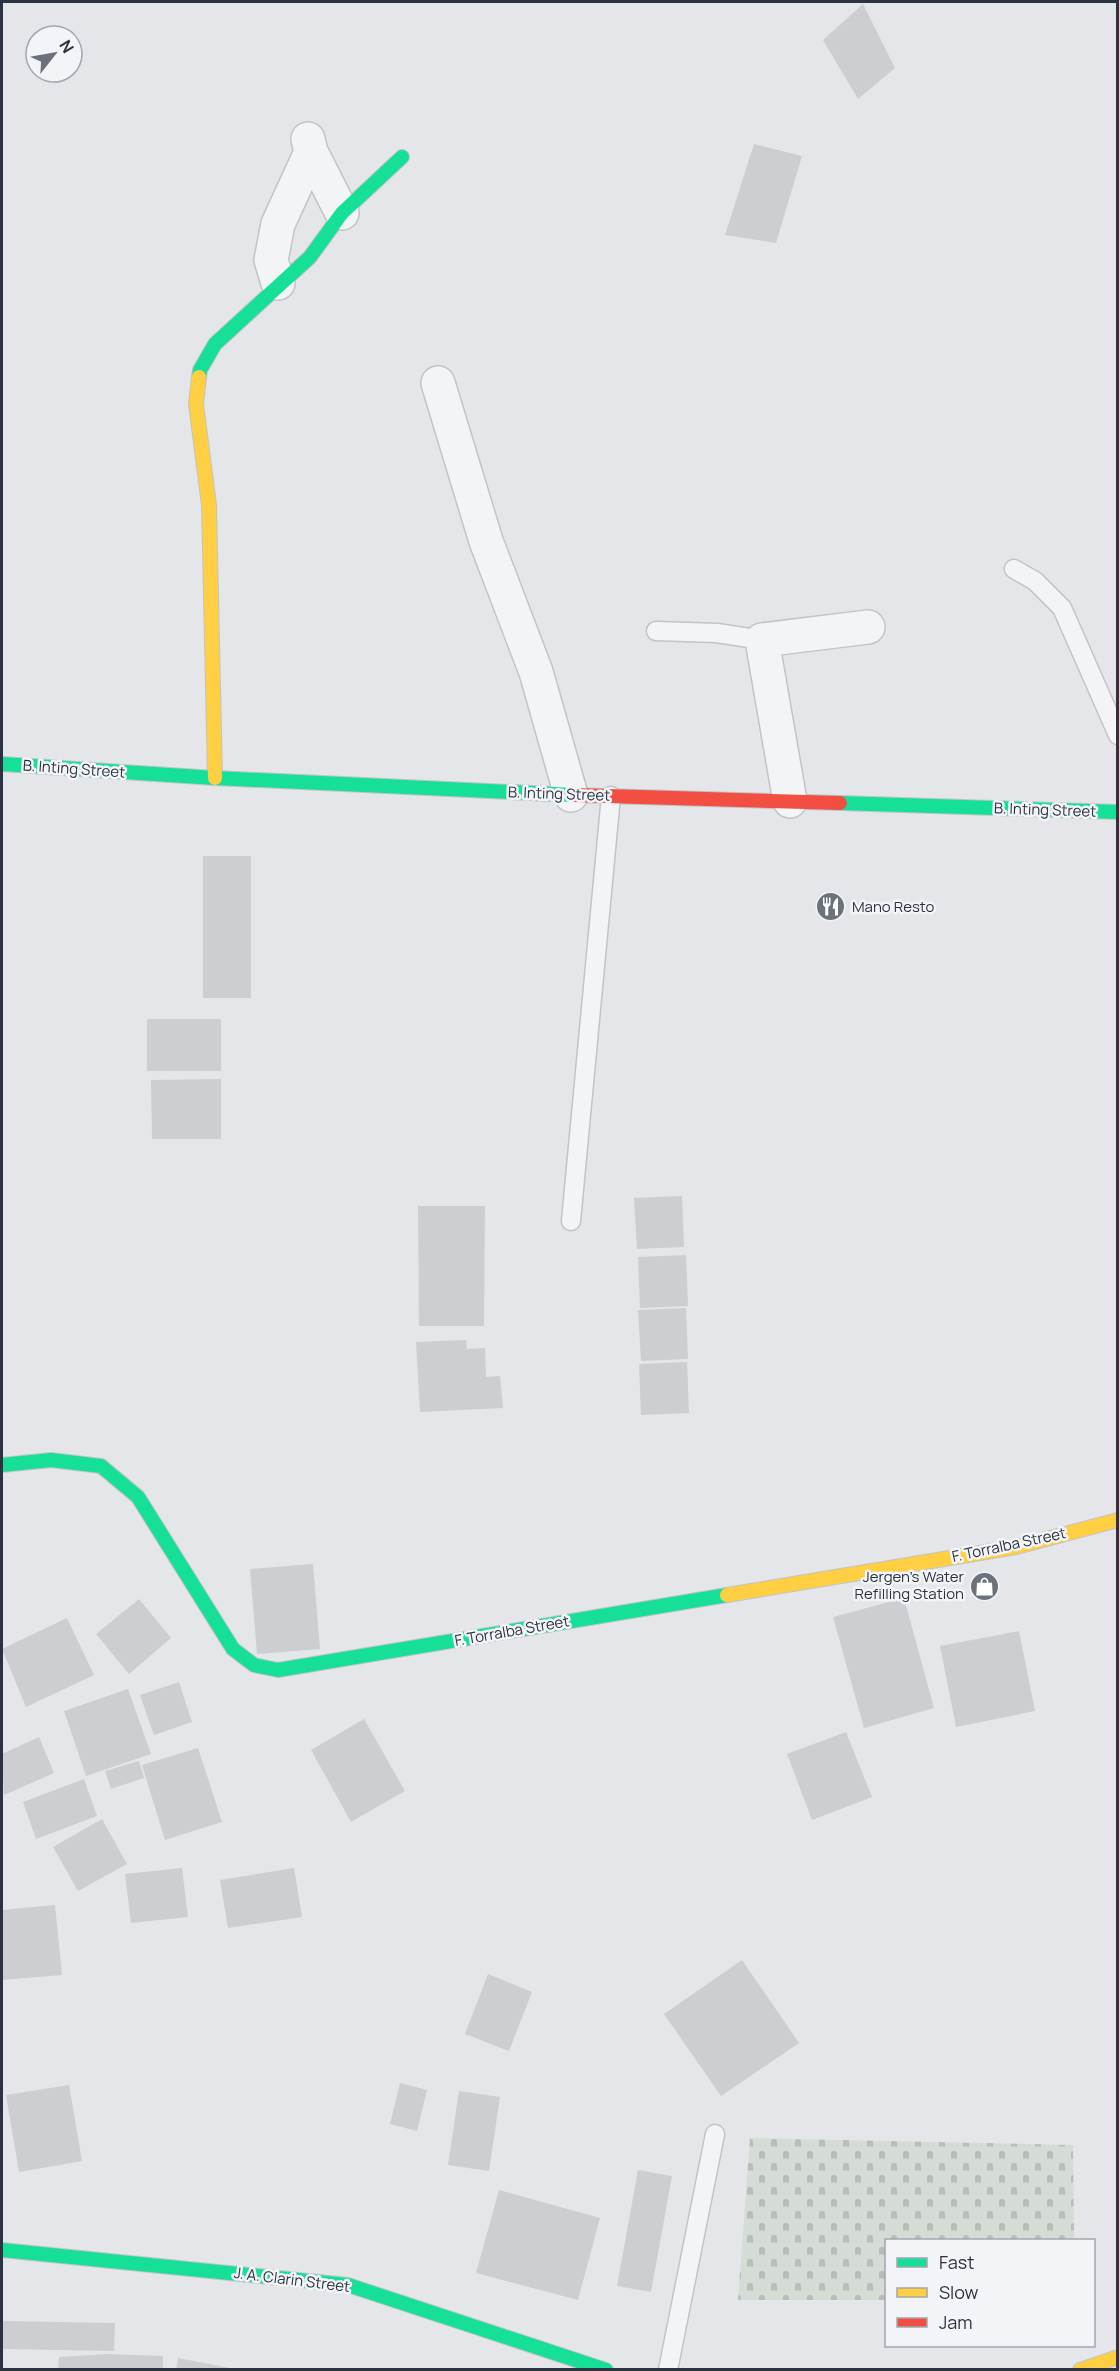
<svg xmlns="http://www.w3.org/2000/svg" width="1119" height="2371" viewBox="0 0 1119 2371" font-family="Manrope,sans-serif">
<style>
.cemetery{fill:url(#cemetery-stones)}
.building{fill:#ccced1}
.lines{fill:none;stroke-linecap:round;stroke-linejoin:round}
.lane-casing{stroke:#c2c4c7;stroke-width:21}
.street-casing{stroke:#c2c4c7;stroke-width:36}
.fast-casing{stroke:#c2c4c7;stroke-width:16}
.slow-casing{stroke:#c2c4c7;stroke-width:16}
.jam-casing{stroke:#c2c4c7;stroke-width:16}
.lane{stroke:#f3f4f5;stroke-width:18}
.street{stroke:#f3f4f5;stroke-width:33}
.fast{stroke:#16e098;stroke-width:14}
.slow{stroke:#ffcf43;stroke-width:14}
.jam{stroke:#f24e42;stroke-width:14}
.labels{text-anchor:middle;stroke-width:5;stroke-linejoin:round;paint-order:stroke}
.street-label{font-size:15px;fill:#2c3340;stroke:#f2f4f7}
.poi-label{font-size:15px;fill:#2c3340;stroke:#f2f4f7;text-anchor:start}
</style>
<defs>
<pattern id="cemetery-stones" width="16" height="16" patternUnits="userSpaceOnUse" patternTransform="scale(1.5)"><rect width="16" height="16" fill="#d5dcd5"/><path d="M2 7V4a2 2 0 0 1 4 0v3zM10 15v-3a2 2 0 0 1 4 0v3z" fill="#b7bdb8"/></pattern>
</defs>
<rect width="100%" height="100%" fill="#e4e6e9"/>
<path class="cemetery" d="M 750,2138 L 1073,2145 L 1074,2240 L 886,2240 L 886,2300 L 738,2300 Z"/>
<path class="building" d="M 863,4 L 895,68 L 858,99 L 823,40 Z
M 754,144 L 802,156 L 776,243 L 725,235 Z
M 203,856 L 251,856 L 251,998 L 203,998 Z
M 147,1019 L 221,1019 L 221,1071 L 147,1071 Z
M 221,1079 L 221,1139 L 152,1139 L 151,1080 Z
M 682,1196 L 684,1247 L 637,1249 L 634,1198 Z
M 418,1206 L 485,1206 L 484,1326 L 419,1326 Z
M 686,1255 L 688,1306 L 640,1308 L 638,1257 Z
M 686,1308 L 688,1359 L 641,1361 L 638,1310 Z
M 466,1340 L 467,1349 L 485,1348 L 486,1377 L 500,1376 L 503,1408 L 420,1412 L 416,1342 Z
M 687,1362 L 689,1413 L 641,1415 L 639,1364 Z
M 313,1564 L 320,1649 L 257,1654 L 250,1569 Z
M 904,1598 L 934,1708 L 864,1728 L 833,1617 Z
M 139,1599 L 171,1638 L 129,1674 L 96,1634 Z
M 67,1618 L 94,1675 L 26,1707 L 2,1649 Z
M 1019,1631 L 1035,1711 L 956,1727 L 940,1646 Z
M 179,1682 L 192,1722 L 154,1735 L 140,1695 Z
M 128,1689 L 151,1754 L 86,1776 L 64,1711 Z
M 364,1719 L 405,1791 L 351,1822 L 311,1750 Z
M 846,1732 L 872,1797 L 812,1820 L 787,1754 Z
M 39,1737 L 54,1773 L 4,1795 L 2,1754 Z
M 198,1748 L 222,1822 L 165,1840 L 142,1765 Z
M 139,1761 L 144,1778 L 111,1789 L 105,1771 Z
M 84,1779 L 97,1816 L 36,1839 L 23,1802 Z
M 102,1819 L 127,1864 L 78,1891 L 53,1847 Z
M 182,1868 L 188,1917 L 131,1923 L 125,1874 Z
M 294,1868 L 302,1917 L 228,1928 L 220,1880 Z
M 55,1905 L 62,1975 L 2,1980 L 2,1910 Z
M 742,1960 L 799,2043 L 721,2096 L 664,2014 Z
M 488,1974 L 532,1992 L 509,2051 L 465,2034 Z
M 400,2083 L 427,2090 L 417,2131 L 390,2124 Z
M 69,2085 L 82,2161 L 19,2172 L 6,2095 Z
M 459,2091 L 500,2097 L 489,2171 L 448,2165 Z
M 638,2170 L 672,2176 L 651,2292 L 617,2286 Z
M 499,2190 L 600,2218 L 578,2300 L 476,2273 Z
M 2,2321 L 115,2323 L 114,2351 L 2,2349 Z
M 108,2354 L 163,2356 L 163,2370 L 58,2370 L 59,2357 Z
M 178,2358 L 230,2368 L 230,2370 L 176,2370 Z"/>
<g class="lines">
<defs>
<path id="lane" d="M 1014,569 L 1035,581 L 1062,608 L 1118,735
M 656,631 L 717,633 L 762,640
M 571,1221 L 611,796
M 668,2370 L 715,2134"/>
<path id="street" d="M 308,139 L 311,152 L 342,213
M 278,283 L 271,260 L 278,224 L 311,152
M 438,383 L 486,541 L 536,672 L 571,795
M 790,801 L 762,640 L 868,627"/>
<path id="fast" d="M 199,377 L 200,370 L 215,344 L 310,257 L 342,213 L 402,157
M 2,764 L 215,778 L 574,795
M 840,803 L 1118,812
M 2,1465 L 51,1460 L 101,1466 L 138,1497 L 233,1649 L 254,1665 L 278,1670 L 727,1595
M 2,2250 L 348,2285 L 606,2370"/>
<path id="slow" d="M 199,377 L 196,404 L 209,505 L 215,778
M 727,1595 L 1016,1547 L 1118,1520
M 1080,2370 L 1118,2357"/>
<path id="jam" d="M 574,795 L 840,803"/>
</defs>
<use href="#lane" class="lane-casing"/>
<use href="#street" class="street-casing"/>
<use href="#fast" class="fast-casing"/>
<use href="#slow" class="slow-casing"/>
<use href="#jam" class="jam-casing"/>
<use href="#lane" class="lane"/>
<use href="#street" class="street"/>
<use href="#fast" class="fast"/>
<use href="#slow" class="slow"/>
<use href="#jam" class="jam"/>
</g>
<defs>
<symbol id="restaurant-disc" viewBox="-11 -11 22 22"><circle r="9.5" fill="#6c727b" stroke="#f2f4f7"/><path d="M-5-6h1v4h1v-4h1v4h1v-4h1v5L-1.5 .5V6h-2V.5L-5-1ZM5-6V6H3V1.5H1.5Q1.5-4 5-6Z" fill="#fff"/></symbol>
<symbol id="shop-disc" viewBox="-11 -11 22 22"><circle r="9.5" fill="#6c727b" stroke="#f2f4f7"/><path d="M-5-2.5h2.3a2.7 3.5 0 0 1 5.4 0H5L5.5 6h-11ZM-1.5-2.5h3a1.5 2.3 0 0 0-3 0Z" fill="#fff"/></symbol>
</defs>
<g fill-rule="evenodd">
<use href="#restaurant-disc" x="814" y="890" width="33" height="33"/>
<use href="#shop-disc" x="968" y="1570" width="33" height="33"/>
</g>
<g class="labels">
<g class="street-label">
<text transform="translate(74 769) rotate(4)" y="5">B. Inting Street</text>
<text transform="translate(559 794) rotate(2)" y="5">B. Inting Street</text>
<text transform="translate(1045 810) rotate(2)" y="5">B. Inting Street</text>
<text transform="translate(1009 1545) rotate(-12)" y="5">F. Torralba Street</text>
<text transform="translate(512 1631) rotate(-10)" y="5">F. Torralba Street</text>
<text transform="translate(292 2280) rotate(7)" y="5">J. A. Clarin Street</text>
</g>
<g class="poi-label">
<text x="852" y="912">Mano Resto</text>
<text x="964" y="1582" text-anchor="end">Jergen's Water<tspan x="964" dy="17">Refilling Station</tspan></text>
</g>
</g>
<rect width="1119" height="2371" fill="none" stroke="#2c3340" stroke-width="6"/>
<rect x="885" y="2239" width="210" height="108" fill="#f2f4f7" stroke="#a3a7ae" stroke-width="1.5"/>
<rect x="897" y="2258" width="30" height="9" fill="#16e098" stroke="#a3a7ae" stroke-width="1.5"/>
<text x="939" y="2269" font-size="18" fill="#2c3340">Fast</text>
<rect x="897" y="2288" width="30" height="9" fill="#ffcf43" stroke="#a3a7ae" stroke-width="1.5"/>
<text x="939" y="2299" font-size="18" fill="#2c3340">Slow</text>
<rect x="897" y="2318" width="30" height="9" fill="#f24e42" stroke="#a3a7ae" stroke-width="1.5"/>
<text x="939" y="2329" font-size="18" fill="#2c3340">Jam</text>
<g transform="translate(54 54) rotate(59)"><circle r="28" fill="#f2f4f7" stroke="#a3a7ae" stroke-width="1.5"/>
<path d="M0-4.5L10 22L0 15L-10 22Z" fill="#6c727b"/>
<text y="-9" font-size="16" font-weight="bold" text-anchor="middle" fill="#2c3340">N</text>
</g>
</svg>
